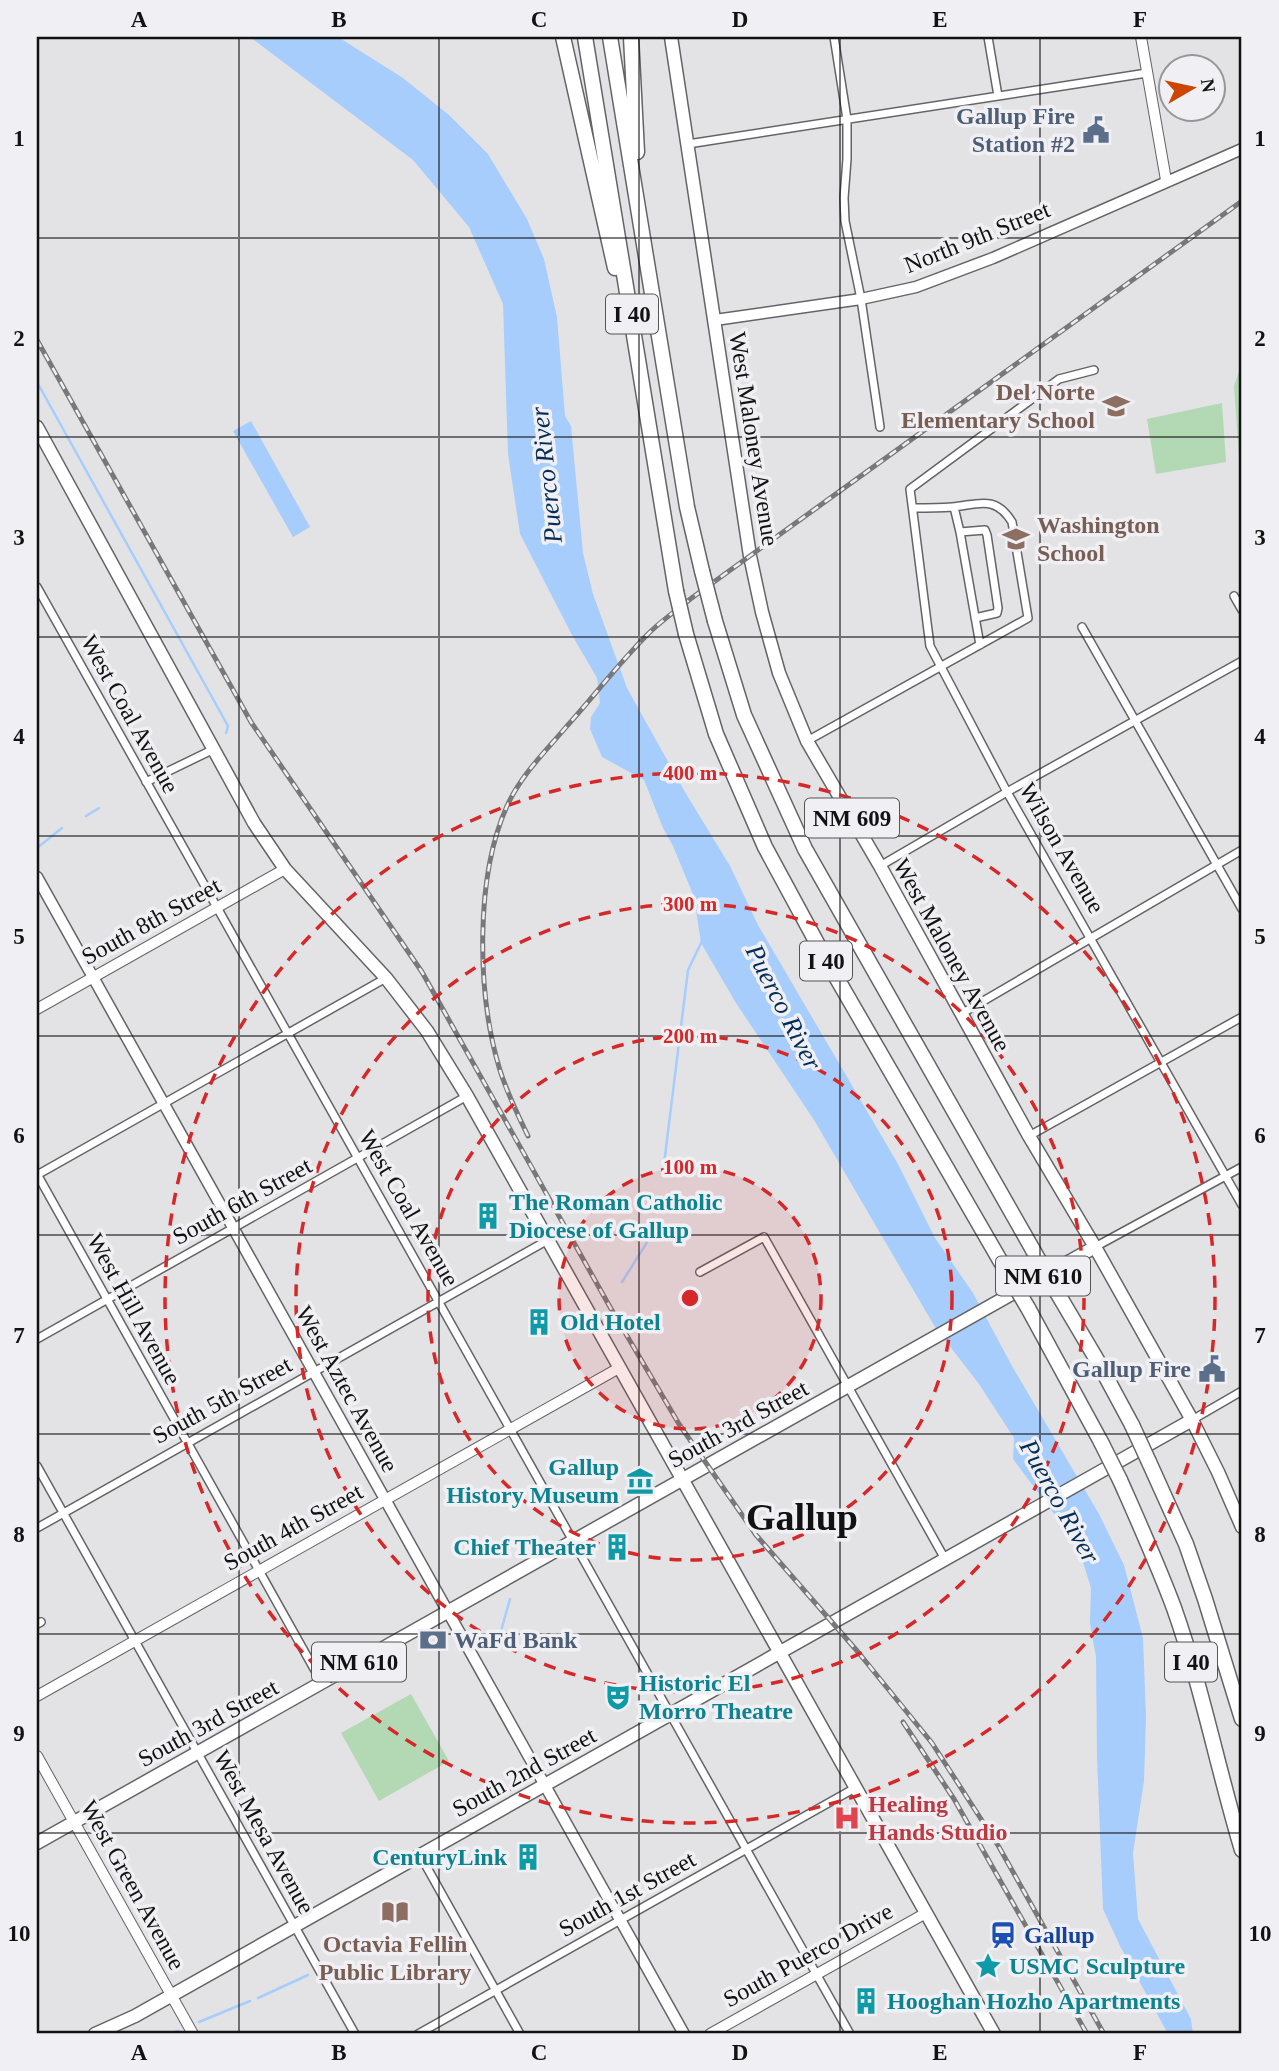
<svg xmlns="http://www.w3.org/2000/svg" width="1279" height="2071" viewBox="0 0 1279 2071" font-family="Georgia,serif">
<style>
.green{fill:#b2d8b4}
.water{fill:#a7cdfc}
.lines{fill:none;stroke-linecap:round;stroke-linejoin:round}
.stream{stroke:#a7cdfc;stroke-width:2.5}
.minor-casing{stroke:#646467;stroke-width:10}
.tertiary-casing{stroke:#646467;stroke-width:12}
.secondary-casing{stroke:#646467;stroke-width:13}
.primary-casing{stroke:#646467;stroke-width:15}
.motorway-casing{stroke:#646467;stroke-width:17}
.minor{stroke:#fff;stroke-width:7}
.tertiary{stroke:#fff;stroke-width:10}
.secondary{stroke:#fff;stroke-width:10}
.primary{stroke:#fff;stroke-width:12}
.motorway{stroke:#fff;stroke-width:14}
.rail-casing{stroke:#78787a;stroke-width:5}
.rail{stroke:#f0f0f4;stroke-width:2.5;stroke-dasharray:8;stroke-linecap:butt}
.motorway-bridge-casing{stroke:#646467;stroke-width:17;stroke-linecap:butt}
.motorway-bridge{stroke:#fff;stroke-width:14}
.grid{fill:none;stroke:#121213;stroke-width:2;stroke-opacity:0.55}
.ring{fill:none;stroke:#d62828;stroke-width:3.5;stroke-dasharray:12 9}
.labels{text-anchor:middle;stroke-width:7;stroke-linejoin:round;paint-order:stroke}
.shield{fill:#f0f0f4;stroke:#555556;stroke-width:2}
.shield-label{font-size:23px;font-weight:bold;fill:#121213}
.service-label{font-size:24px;font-weight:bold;fill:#4e5e75;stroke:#f0f0f4;text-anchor:end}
.street-label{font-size:24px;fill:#121213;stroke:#f0f0f4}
.education-label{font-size:24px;font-weight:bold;fill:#785e54;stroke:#f0f0f4;text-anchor:end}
.culture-label{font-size:24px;font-weight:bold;fill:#0d838f;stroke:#f0f0f4;text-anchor:start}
.health-label{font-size:24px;font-weight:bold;fill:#be3a42;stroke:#f0f0f4;text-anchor:start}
.transit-label{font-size:24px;font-weight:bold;fill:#164399;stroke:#f0f0f4;text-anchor:start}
.water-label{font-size:26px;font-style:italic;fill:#052d56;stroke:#f0f0f4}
.town-label{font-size:38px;font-weight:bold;fill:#121213;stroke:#f0f0f4}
.centre{fill:#d62828;stroke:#f0f0f4;stroke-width:3.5}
.ring-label{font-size:21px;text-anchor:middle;font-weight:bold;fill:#d62828;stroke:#f0f0f4;stroke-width:7;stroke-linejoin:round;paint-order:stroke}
.neatline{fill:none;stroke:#121213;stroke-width:2.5}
.grid-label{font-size:23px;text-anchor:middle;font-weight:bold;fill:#121213}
</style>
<rect width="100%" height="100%" fill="#e3e3e6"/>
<path class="green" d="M 1242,363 L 1242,499 L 1234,386 Z
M 1222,403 L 1226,462 L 1156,474 L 1147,419 Z
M 411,1694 L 449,1761 L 379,1801 L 341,1733 Z"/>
<path class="water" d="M 250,37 L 338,37 L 403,78 L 449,115 L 488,154 L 527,219 L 544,259 L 557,317 L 565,416 L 571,426 L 583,553 L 593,594 L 627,688 L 685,792 L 730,866 L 758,925 L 898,1164 L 935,1238 L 973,1293 L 1012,1366 L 1099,1514 L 1124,1565 L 1143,1638 L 1146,1717 L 1144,1781 L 1133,1853 L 1138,1919 L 1191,2019 L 1193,2034 L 1168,2034 L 1120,1946 L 1103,1909 L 1097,1757 L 1096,1657 L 1090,1623 L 1091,1588 L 1078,1546 L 1013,1459 L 1014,1438 L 979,1384 L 935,1327 L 814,1120 L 736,1003 L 701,943 L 694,897 L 673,846 L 663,828 L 644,780 L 602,757 L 590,729 L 591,717 L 600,703 L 597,678 L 572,635 L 520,534 L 508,454 L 503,304 L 469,227 L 413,160 Z
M 251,421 L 310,527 L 293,537 L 233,431 Z"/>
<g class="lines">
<path class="stream" d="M 37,382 L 228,726 L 226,733
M 86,816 L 99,808
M 37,848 L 62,828
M 664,1164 L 688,970 L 702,941
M 622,1282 L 646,1244 L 656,1223
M 501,1631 L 510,1599
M 258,1998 L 308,1975
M 199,2022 L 250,2001
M 170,2034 L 178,2031"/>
<defs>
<path id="minor" d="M 834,37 L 847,119 L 847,159 L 844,198 L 845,221 L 861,299 L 880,427
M 988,37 L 998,96
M 688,144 L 1147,73
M 1094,370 L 1059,379 L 910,489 L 930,646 L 1007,792 L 1242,1205
M 954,507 L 960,532 L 980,645
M 960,532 L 985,530 L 987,535 L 998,608 L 997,613 L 975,618
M 37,587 L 850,2034
M 1234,596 L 1242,610
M 1082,627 L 1242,909
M 807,741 L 1028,618 L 1012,522 C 995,494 977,505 952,507 C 939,508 926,508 913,508
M 146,782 L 212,750
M 880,866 L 1007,792 L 1242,661
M 961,1014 L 1242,850
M 1029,1136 L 1242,1017
M 37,1174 L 322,1683
M 37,1175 L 386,978
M 1095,1247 L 1242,1167
M 700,1272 L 764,1237 L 945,1559
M 37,1339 L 467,1096
M 1192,1420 L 1242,1391
M 37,1466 L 355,2034
M 37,1528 L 548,1240
M 37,1624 L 41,1622
M 420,1855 L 520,2034
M 418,2034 L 855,1788"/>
<path id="tertiary" d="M 1141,37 L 1166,180
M 37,1009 L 285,869
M 37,1696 L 619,1368
M 37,1756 L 193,2034
M 710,2034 L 926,1913"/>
<path id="secondary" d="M 715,320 L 861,299 L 916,287 L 993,258 L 1242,149
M 37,877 L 684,2034"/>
<path id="primary" d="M 671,37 L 750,556 L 762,612 L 779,673 L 807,741 L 880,866 L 1029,1136 L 1095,1247 L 1192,1420 L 1218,1472 L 1242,1527
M 37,427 L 254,823 L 285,869 L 386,978 L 427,1031 L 467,1096 L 994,2034
M 37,1843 L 1095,1247
M 95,2034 L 135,2016 L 1192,1420"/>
<path id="motorway" d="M 563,37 L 615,268
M 585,37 L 676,591
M 610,37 L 687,507 L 702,571
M 631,37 L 637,152
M 715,621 L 744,715 L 805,849 L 1033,1250
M 686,634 L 716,734 L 765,847 L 824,956 L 1005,1269
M 1055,1289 L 1097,1360 L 1132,1425
M 1028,1308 L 1101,1442
M 1149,1462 L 1186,1544 L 1205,1599 L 1242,1719
M 1120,1480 C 1139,1523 1158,1565 1174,1608 C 1202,1687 1218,1770 1242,1850"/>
</defs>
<use href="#minor" class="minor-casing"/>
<use href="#tertiary" class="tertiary-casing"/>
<use href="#secondary" class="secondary-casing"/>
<use href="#primary" class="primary-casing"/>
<use href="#motorway" class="motorway-casing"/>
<use href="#minor" class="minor"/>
<use href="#tertiary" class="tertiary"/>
<use href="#secondary" class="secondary"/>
<use href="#primary" class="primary"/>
<use href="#motorway" class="motorway"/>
<defs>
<path id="rail" d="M 37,340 L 251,722 L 422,972 L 610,1307 L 679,1424 L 756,1535 L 858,1652 L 932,1743 L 999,1847 L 1104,2034
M 528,1136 C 517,1113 506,1091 499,1067 C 477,993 475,877 507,806 C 521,775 545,752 567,726 C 594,696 619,663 648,634 C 661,621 678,609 693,597 L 1242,201
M 903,1722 L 954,1799 L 1087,2034"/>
</defs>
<use href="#rail" class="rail-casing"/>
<use href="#rail" class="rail"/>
<defs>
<path id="motorway-bridge" d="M 702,571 L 715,621
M 676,591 L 686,634
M 1033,1250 L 1055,1289
M 1005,1269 L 1028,1308
M 1132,1425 L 1149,1462
M 1101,1442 L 1120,1480"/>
</defs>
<use href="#motorway-bridge" class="motorway-bridge-casing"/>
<use href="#motorway-bridge" class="motorway-bridge"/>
</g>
<path class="grid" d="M 239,37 L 239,2034M 439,37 L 439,2034M 639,37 L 639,2034M 840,37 L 840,2034M 1040,37 L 1040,2034M 37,238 L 1242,238M 37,437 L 1242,437M 37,637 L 1242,637M 37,836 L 1242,836M 37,1036 L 1242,1036M 37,1235 L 1242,1235M 37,1434 L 1242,1434M 37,1634 L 1242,1634M 37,1833 L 1242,1833"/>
<circle cx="690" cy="1298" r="131" fill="#d62828" fill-opacity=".12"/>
<g class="ring">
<circle cx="690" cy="1298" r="131"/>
<circle cx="690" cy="1298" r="262"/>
<circle cx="690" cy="1298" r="394"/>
<circle cx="690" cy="1298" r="525"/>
</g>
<defs>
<symbol id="civic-bare" viewBox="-9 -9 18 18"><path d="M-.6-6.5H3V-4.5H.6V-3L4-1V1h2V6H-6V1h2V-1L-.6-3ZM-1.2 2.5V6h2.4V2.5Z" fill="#5c6f8a" stroke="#f0f0f4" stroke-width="2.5" paint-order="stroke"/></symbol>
<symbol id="school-bare" viewBox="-9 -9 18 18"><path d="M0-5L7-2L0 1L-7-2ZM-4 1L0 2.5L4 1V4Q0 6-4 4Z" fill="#8d6e63" stroke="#f0f0f4" stroke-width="2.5" paint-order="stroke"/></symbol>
<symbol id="building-bare" viewBox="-9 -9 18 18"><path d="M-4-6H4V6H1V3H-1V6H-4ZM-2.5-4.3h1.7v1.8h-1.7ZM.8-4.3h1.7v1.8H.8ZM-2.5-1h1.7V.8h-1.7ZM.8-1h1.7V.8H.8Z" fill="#0f9aa8" stroke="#f0f0f4" stroke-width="2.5" paint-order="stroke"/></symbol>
<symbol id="museum-bare" viewBox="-9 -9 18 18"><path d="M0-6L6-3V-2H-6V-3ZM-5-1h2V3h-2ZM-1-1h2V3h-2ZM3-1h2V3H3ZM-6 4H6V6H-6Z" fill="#0f9aa8" stroke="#f0f0f4" stroke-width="2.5" paint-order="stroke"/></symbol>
<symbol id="bank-bare" viewBox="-9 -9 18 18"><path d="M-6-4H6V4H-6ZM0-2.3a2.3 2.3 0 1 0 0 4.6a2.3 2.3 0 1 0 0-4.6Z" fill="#5c6f8a" stroke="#f0f0f4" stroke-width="2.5" paint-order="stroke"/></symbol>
<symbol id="theatre-bare" viewBox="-9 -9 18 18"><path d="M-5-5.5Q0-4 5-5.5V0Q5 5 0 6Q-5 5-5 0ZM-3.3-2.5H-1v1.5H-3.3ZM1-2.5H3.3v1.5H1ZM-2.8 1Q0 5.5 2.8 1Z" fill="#0f9aa8" stroke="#f0f0f4" stroke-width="2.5" paint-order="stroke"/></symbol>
<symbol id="hospital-bare" viewBox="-9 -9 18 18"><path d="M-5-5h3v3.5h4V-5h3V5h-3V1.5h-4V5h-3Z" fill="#e0444e" stroke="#f0f0f4" stroke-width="2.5" paint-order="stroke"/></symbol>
<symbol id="library-bare" viewBox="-9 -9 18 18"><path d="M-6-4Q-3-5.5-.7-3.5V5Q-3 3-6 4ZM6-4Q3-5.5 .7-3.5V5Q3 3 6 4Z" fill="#8d6e63" stroke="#f0f0f4" stroke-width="2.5" paint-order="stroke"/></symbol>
<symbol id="station-bare" viewBox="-9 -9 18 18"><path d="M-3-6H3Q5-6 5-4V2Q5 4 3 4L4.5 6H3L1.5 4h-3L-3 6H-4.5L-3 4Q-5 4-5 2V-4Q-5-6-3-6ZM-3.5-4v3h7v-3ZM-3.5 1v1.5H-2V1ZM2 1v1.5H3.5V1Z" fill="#1a4fb4" stroke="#f0f0f4" stroke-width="2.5" paint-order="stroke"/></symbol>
<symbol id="sight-bare" viewBox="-9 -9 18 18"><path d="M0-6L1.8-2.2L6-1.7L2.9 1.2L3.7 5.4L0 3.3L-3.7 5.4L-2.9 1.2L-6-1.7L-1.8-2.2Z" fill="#0f9aa8" stroke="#f0f0f4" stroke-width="2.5" paint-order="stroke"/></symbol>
</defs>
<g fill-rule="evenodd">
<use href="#civic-bare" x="1077" y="111" width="38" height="38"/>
<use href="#school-bare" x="1097" y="387" width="38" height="38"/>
<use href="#school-bare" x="997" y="520" width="38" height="38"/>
<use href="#building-bare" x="469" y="1197" width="38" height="38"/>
<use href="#building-bare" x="520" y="1303" width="38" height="38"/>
<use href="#civic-bare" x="1193" y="1350" width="38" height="38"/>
<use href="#museum-bare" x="621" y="1462" width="38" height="38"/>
<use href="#building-bare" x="598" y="1528" width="38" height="38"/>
<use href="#bank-bare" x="414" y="1621" width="38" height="38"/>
<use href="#theatre-bare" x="599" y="1678" width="38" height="38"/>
<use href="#hospital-bare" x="828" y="1799" width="38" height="38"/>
<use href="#building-bare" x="509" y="1838" width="38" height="38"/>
<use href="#library-bare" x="376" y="1893" width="38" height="38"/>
<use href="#station-bare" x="984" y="1916" width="38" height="38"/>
<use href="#sight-bare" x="969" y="1947" width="38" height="38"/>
<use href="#building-bare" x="847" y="1982" width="38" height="38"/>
</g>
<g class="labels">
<g class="shield">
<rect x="606" y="294.5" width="52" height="39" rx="5"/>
<rect x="805" y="798.5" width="94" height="39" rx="5"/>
<rect x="800" y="941.5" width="52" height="39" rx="5"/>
<rect x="996" y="1256.5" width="94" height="39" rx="5"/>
<rect x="312" y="1642.5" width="94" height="39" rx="5"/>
<rect x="1165" y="1642.5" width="52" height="39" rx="5"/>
</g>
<g class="shield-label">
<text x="632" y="322">I 40</text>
<text x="852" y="826">NM 609</text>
<text x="826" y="969">I 40</text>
<text x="1043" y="1284">NM 610</text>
<text x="359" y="1670">NM 610</text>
<text x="1191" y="1670">I 40</text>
</g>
<g class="service-label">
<text x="1075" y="124">Gallup Fire<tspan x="1075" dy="28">Station #2</tspan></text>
<text x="1191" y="1377">Gallup Fire</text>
<text x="454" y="1648" text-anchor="start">WaFd Bank</text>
</g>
<g class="street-label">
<text transform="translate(977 237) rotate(-22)" y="8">North 9th Street</text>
<text transform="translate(754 439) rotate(81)" y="8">West Maloney Avenue</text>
<text transform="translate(130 714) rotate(61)" y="8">West Coal Avenue</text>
<text transform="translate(1062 848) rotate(60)" y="8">Wilson Avenue</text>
<text transform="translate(151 921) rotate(-29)" y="8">South 8th Street</text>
<text transform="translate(952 955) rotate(61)" y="8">West Maloney Avenue</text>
<text transform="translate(242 1201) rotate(-29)" y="8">South 6th Street</text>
<text transform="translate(409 1208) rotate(60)" y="8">West Coal Avenue</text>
<text transform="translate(134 1309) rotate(61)" y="8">West Hill Avenue</text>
<text transform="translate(347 1389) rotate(61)" y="8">West Aztec Avenue</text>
<text transform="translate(222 1400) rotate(-29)" y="8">South 5th Street</text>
<text transform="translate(738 1424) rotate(-29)" y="8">South 3rd Street</text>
<text transform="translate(293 1527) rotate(-29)" y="8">South 4th Street</text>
<text transform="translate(208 1723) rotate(-29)" y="8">South 3rd Street</text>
<text transform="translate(524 1772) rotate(-29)" y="8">South 2nd Street</text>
<text transform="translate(264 1832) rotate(61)" y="8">West Mesa Avenue</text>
<text transform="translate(133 1885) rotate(61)" y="8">West Green Avenue</text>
<text transform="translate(627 1894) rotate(-29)" y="8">South 1st Street</text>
<text transform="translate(808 1955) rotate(-29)" y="8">South Puerco Drive</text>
</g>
<g class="education-label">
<text x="1095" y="400">Del Norte<tspan x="1095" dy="28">Elementary School</tspan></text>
<text x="1037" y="533" text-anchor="start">Washington<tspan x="1037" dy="28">School</tspan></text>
<text x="395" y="1952" text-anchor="middle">Octavia Fellin<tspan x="395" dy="28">Public Library</tspan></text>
</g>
<g class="culture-label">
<text x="509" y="1210">The Roman Catholic<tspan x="509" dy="28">Diocese of Gallup</tspan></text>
<text x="560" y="1330">Old Hotel</text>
<text x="619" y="1475" text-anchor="end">Gallup<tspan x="619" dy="28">History Museum</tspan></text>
<text x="596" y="1555" text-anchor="end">Chief Theater</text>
<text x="639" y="1691">Historic El<tspan x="639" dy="28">Morro Theatre</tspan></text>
<text x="507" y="1865" text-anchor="end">CenturyLink</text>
<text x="1009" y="1974">USMC Sculpture</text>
<text x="887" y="2009">Hooghan Hozho Apartments</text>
</g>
<g class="health-label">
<text x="868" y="1812">Healing<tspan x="868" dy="28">Hands Studio</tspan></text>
</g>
<g class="transit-label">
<text x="1024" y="1943">Gallup</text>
</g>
<g class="water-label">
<text transform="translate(546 475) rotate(-96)" y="9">Puerco River</text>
<text transform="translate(784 1007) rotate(63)" y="9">Puerco River</text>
<text transform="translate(1060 1501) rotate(61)" y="9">Puerco River</text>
</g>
<g class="town-label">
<text x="802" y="1530">Gallup</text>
</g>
</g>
<circle cx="690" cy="1298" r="10" class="centre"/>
<g class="ring-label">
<text x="690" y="780">400 m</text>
<text x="690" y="911">300 m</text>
<text x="690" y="1043">200 m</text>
<text x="690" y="1174">100 m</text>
</g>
<rect width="1279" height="2071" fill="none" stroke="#f0f0f4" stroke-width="77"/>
<g transform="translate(1192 88) rotate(81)"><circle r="33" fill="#f0f0f4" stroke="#97979a" stroke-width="2"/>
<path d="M0-5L12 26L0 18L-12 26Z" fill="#cc4601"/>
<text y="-10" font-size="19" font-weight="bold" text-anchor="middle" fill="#121213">N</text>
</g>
<rect x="38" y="38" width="1202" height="1994" class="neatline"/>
<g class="grid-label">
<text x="139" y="27">A</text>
<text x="339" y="27">B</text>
<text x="539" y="27">C</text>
<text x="740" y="27">D</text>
<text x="940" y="27">E</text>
<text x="1140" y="27">F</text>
<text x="19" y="146">1</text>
<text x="1260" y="146">1</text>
<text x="19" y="346">2</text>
<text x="1260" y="346">2</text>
<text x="19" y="545">3</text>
<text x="1260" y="545">3</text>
<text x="19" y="744">4</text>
<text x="1260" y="744">4</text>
<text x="19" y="944">5</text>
<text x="1260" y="944">5</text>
<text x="19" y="1143">6</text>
<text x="1260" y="1143">6</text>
<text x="19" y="1343">7</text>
<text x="1260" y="1343">7</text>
<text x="19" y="1542">8</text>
<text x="1260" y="1542">8</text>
<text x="19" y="1741">9</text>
<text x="1260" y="1741">9</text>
<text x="19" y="1941">10</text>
<text x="1260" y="1941">10</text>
<text x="139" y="2060">A</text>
<text x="339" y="2060">B</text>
<text x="539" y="2060">C</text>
<text x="740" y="2060">D</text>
<text x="940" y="2060">E</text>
<text x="1140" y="2060">F</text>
</g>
</svg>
